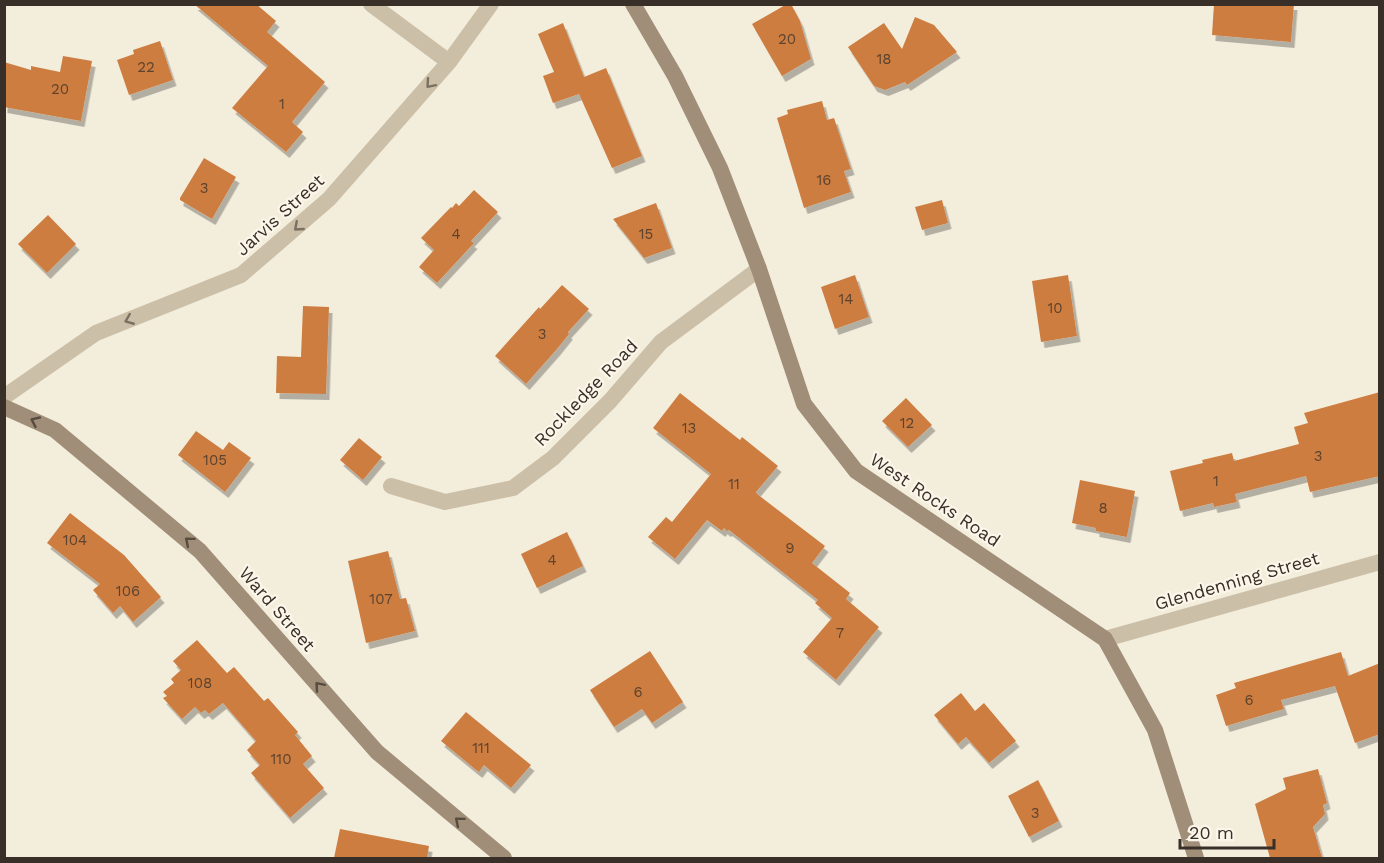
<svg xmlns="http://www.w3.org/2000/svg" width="1384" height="863" viewBox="0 0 1384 863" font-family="'Work Sans',sans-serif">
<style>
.building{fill:#cd7d41;filter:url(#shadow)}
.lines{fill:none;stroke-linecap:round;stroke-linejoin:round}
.minor{stroke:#ccbfa7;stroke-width:16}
.secondary{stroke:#a08e78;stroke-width:16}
.oneway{stroke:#7b7061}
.oneway2{stroke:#574c40}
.labels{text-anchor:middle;stroke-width:4.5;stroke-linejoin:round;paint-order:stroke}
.number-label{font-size:15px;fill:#5d432e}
.street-label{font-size:18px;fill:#383028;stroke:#fbf6e9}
</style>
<defs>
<filter id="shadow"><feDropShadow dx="3.5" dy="6" stdDeviation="0" flood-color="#0004"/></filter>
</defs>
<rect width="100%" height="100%" fill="#f3eddc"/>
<path class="building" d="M 194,4 L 256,4 L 276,21 L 267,32 L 325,82 L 292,122 L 303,132 L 286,152 L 232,108 L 268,66 Z
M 787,4 L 791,4 L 800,21 L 811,59 L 782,76 L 752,24 Z
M 1214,4 L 1294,4 L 1291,42 L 1212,35 Z
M 915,17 L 934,25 L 957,52 L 907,85 L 905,82 L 885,90 L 874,86 L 848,47 L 884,23 L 902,49 Z
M 563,23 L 584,77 L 606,68 L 642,156 L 612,168 L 579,94 L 553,103 L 543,76 L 554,72 L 538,34 Z
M 160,41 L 173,80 L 129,95 L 117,60 L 134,54 L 133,50 Z
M 63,56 L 92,61 L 81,121 L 4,107 L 4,62 L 31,70 L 31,66 L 60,72 Z
M 822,101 L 827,120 L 834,118 L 851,169 L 844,171 L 851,192 L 804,208 L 777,118 L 788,114 L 787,110 Z
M 204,158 L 236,177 L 212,219 L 180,200 L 180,198 Z
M 474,190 L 498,212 L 471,241 L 474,243 L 437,283 L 419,267 L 434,250 L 421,238 L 451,207 L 452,208 L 456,203 L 459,206 Z
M 942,200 L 948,223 L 922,230 L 915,207 Z
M 656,203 L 672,248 L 644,258 L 613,219 Z
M 48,215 L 76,244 L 47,273 L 18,244 Z
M 855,275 L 869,317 L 835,329 L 821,287 Z
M 1068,275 L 1077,336 L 1041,342 L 1032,281 Z
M 562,285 L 589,309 L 568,332 L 569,334 L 557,349 L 526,384 L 495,356 L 539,307 L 540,309 Z
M 303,306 L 329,307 L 326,394 L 276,393 L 277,356 L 301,357 Z
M 1380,392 L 1380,476 L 1310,492 L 1306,476 L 1235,494 L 1237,502 L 1214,507 L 1213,503 L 1180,511 L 1170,471 L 1203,463 L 1202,460 L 1232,453 L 1234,461 L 1299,444 L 1294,427 L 1308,423 L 1304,413 Z
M 680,393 L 740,440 L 742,437 L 778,466 L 756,492 L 757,494 L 825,546 L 812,563 L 850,593 L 846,599 L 879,627 L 836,680 L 803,652 L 832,618 L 815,603 L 818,600 L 729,530 L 727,531 L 724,528 L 722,531 L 707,520 L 675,559 L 648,537 L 666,517 L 672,522 L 711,474 L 653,428 Z
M 906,398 L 932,425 L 908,447 L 882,421 Z
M 196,431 L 223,450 L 229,442 L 251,458 L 225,492 L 178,455 Z
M 359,438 L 382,457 L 363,480 L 340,460 Z
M 1080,480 L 1135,491 L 1127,537 L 1096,531 L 1096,528 L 1072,523 Z
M 70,513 L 124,555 L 161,597 L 133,622 L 120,606 L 113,613 L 93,590 L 100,584 L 47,543 Z
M 567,532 L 583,566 L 537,588 L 521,554 Z
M 388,551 L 400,599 L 406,598 L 415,631 L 366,643 L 348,561 Z
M 197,640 L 227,673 L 234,667 L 264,701 L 268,698 L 298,732 L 295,735 L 312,756 L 303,764 L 324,788 L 290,818 L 251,773 L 260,765 L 247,750 L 256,741 L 223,703 L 209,714 L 205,710 L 201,713 L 195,707 L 182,719 L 163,698 L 167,696 L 163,692 L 174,683 L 171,679 L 181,670 L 173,661 Z
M 650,651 L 683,702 L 652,723 L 642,709 L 614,727 L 590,690 Z
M 1341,652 L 1348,676 L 1380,663 L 1380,734 L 1355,743 L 1335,686 L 1281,700 L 1284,709 L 1226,726 L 1216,695 L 1236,688 L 1234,683 Z
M 961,693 L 975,711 L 984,703 L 1016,741 L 989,763 L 966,737 L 958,744 L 934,715 Z
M 466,712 L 531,765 L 511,788 L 484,765 L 479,772 L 475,769 L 441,741 Z
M 1318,769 L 1327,803 L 1323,805 L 1325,814 L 1313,827 L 1322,858 L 1270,858 L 1255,804 L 1286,789 L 1283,778 Z
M 1038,780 L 1059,821 L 1029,837 L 1008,796 Z
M 340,829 L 429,846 L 427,858 L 334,858 Z"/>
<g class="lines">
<path class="minor" d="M 371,4 L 449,62
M 4,397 L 96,333 L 241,275 L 329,199 L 449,62 L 491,4
M 391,486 L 445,502 L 513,488 L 553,458 L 610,401 L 661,342 L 759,269
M 1105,639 L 1380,562"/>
<path class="secondary" d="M 633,4 L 675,76 L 720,168 L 759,269 L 804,404 L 856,471 L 1105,639 L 1155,730 L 1196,858
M 4,407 L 55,430 L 200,551 L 377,752 L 504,858"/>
</g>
<defs><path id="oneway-chevron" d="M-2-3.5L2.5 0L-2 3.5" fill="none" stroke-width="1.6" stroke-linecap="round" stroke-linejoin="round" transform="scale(1.5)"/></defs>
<g class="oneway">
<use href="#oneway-chevron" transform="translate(430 84) rotate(131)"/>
<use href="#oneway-chevron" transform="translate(298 227) rotate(139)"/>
<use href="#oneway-chevron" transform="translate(129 320) rotate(158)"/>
</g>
<g class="oneway2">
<use href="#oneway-chevron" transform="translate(35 421) rotate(-155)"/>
<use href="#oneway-chevron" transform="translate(189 541) rotate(-140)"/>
<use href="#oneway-chevron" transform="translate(319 686) rotate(-131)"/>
<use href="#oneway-chevron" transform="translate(459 821) rotate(-140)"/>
</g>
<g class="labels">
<g class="number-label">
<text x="787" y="44">20</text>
<text x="884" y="64">18</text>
<text x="146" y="72">22</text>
<text x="60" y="94">20</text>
<text x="282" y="109">1</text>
<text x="824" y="185">16</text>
<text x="204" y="193">3</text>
<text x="456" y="239">4</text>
<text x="646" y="239">15</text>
<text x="846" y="304">14</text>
<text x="1055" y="313">10</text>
<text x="542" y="339">3</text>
<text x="907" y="428">12</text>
<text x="689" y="433">13</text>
<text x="1318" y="461">3</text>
<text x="215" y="465">105</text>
<text x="1216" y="486">1</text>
<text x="734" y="489">11</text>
<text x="1103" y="513">8</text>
<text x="75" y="545">104</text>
<text x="790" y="553">9</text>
<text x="552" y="565">4</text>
<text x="128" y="596">106</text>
<text x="381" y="604">107</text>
<text x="840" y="638">7</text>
<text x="200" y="688">108</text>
<text x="638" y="697">6</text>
<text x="1249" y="705">6</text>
<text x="481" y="753">111</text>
<text x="281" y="764">110</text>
<text x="1035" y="818">3</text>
</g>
<g class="street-label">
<text transform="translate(280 215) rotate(-42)" y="6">Jarvis Street</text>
<text transform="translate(586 393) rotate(-46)" y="6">Rockledge Road</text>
<text transform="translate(935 500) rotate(34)" y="6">West Rocks Road</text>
<text transform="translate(1237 581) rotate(-16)" y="6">Glendenning Street</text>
<text transform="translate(277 609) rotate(49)" y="6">Ward Street</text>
</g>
</g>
<rect width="1384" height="863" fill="none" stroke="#383028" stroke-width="12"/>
<path d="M1180 839v9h94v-9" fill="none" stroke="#383028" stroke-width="3"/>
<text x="1189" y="839" font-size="18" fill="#383028" stroke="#fbf6e9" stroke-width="4.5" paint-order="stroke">20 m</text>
</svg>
